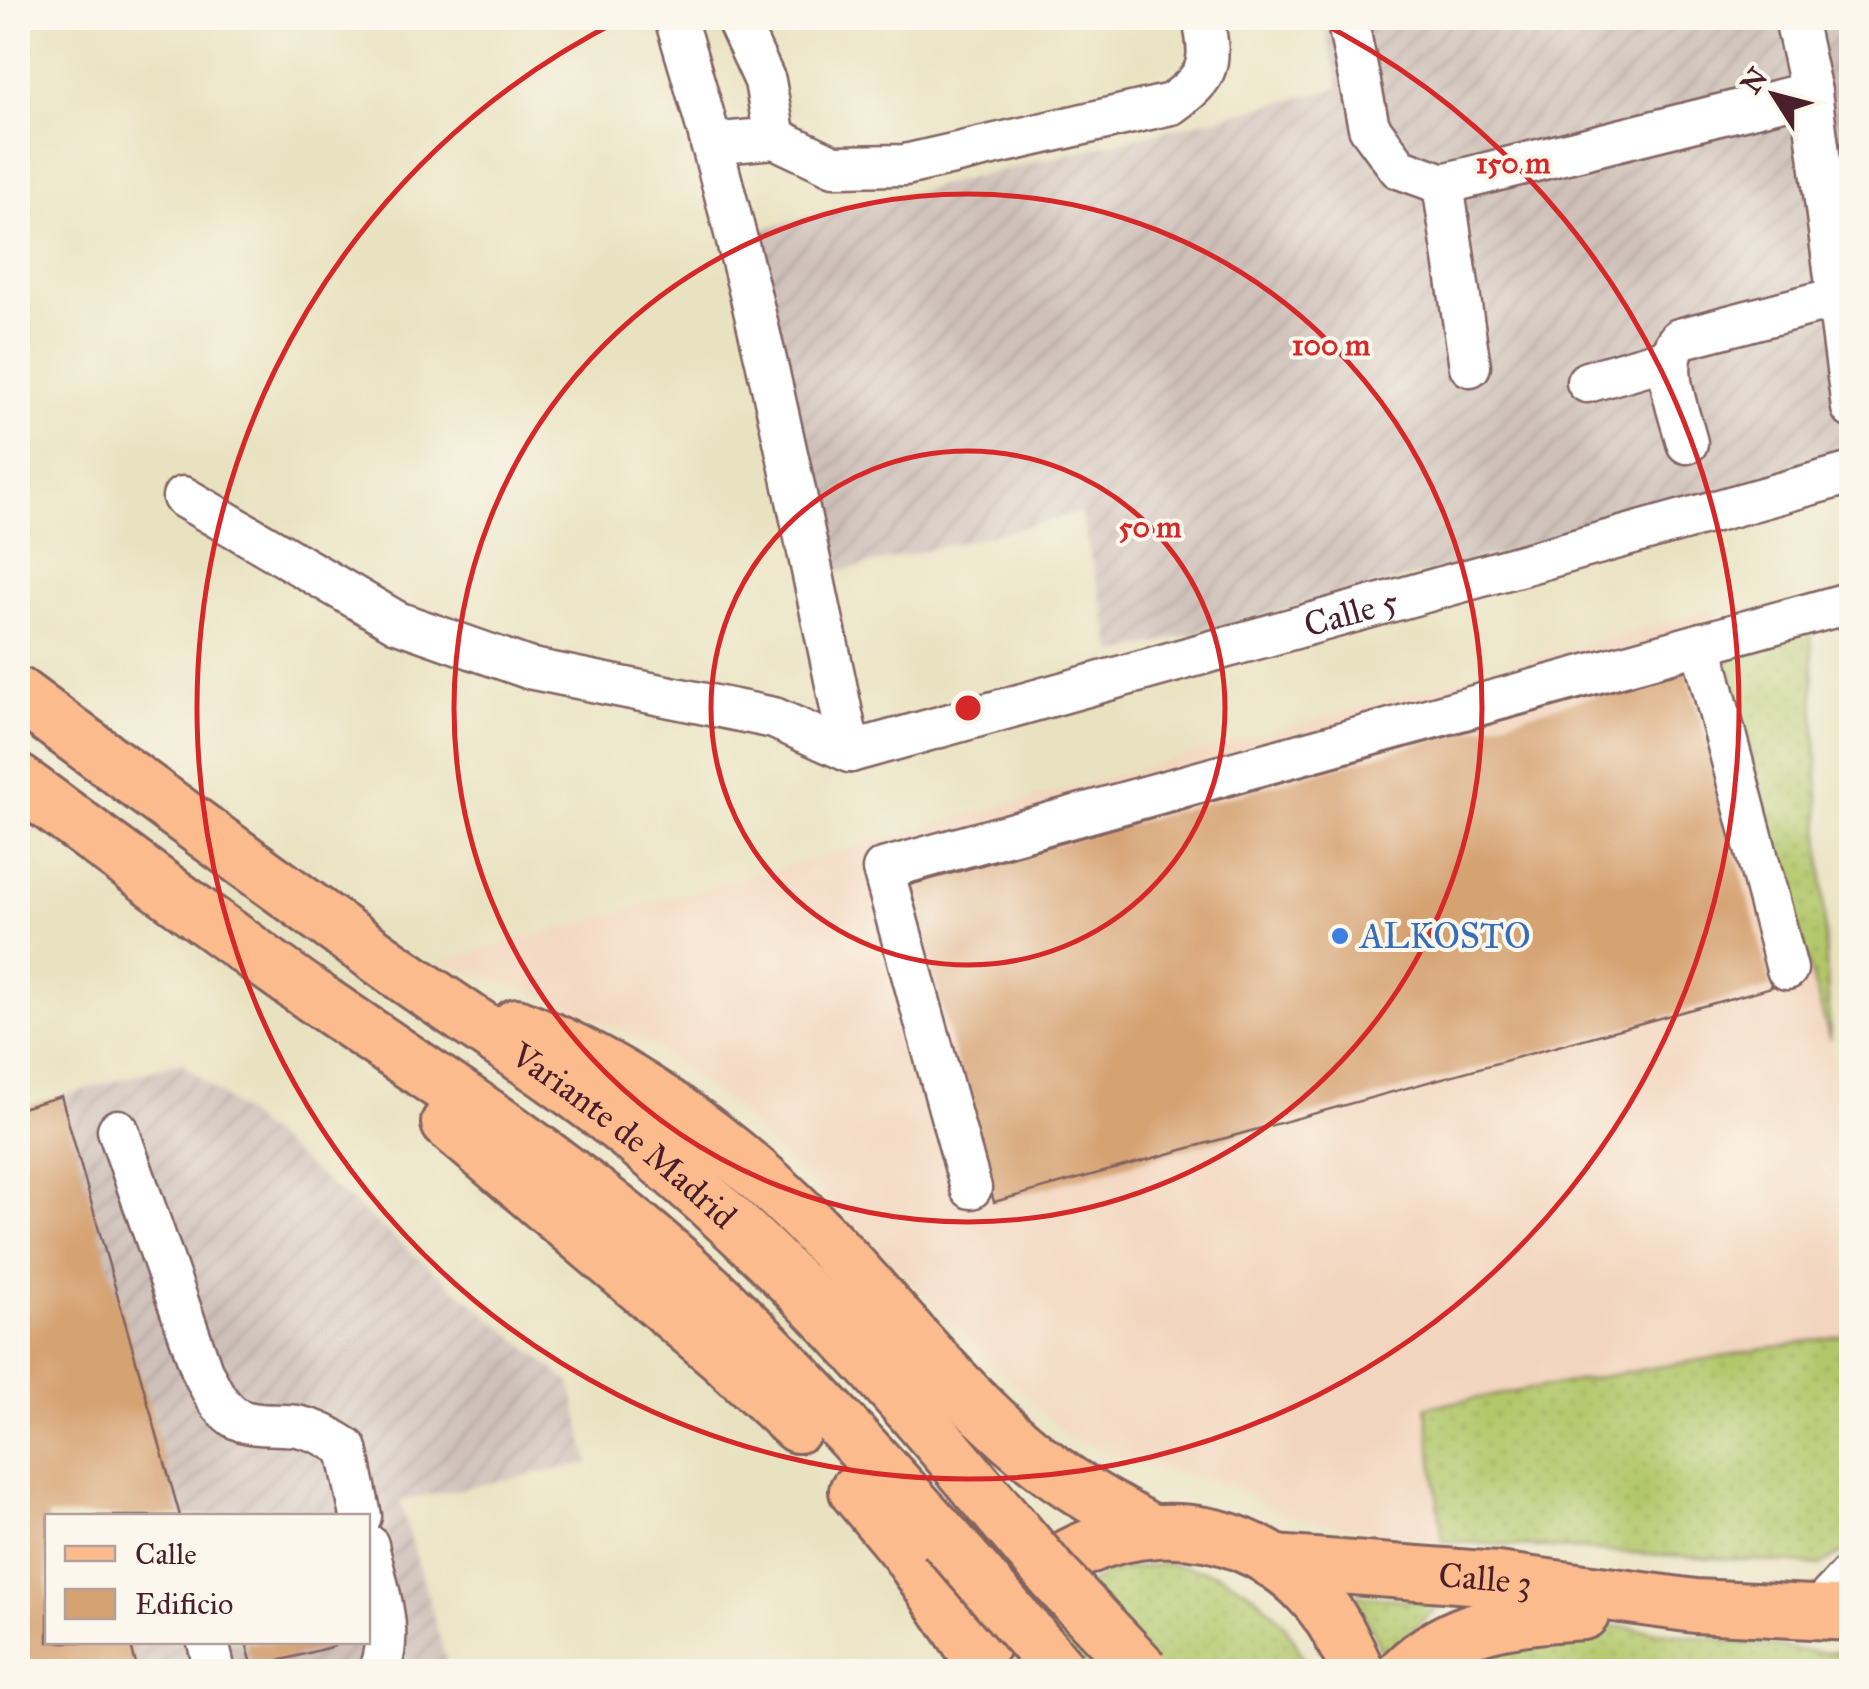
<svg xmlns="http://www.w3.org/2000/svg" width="1869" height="1689" viewBox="0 0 1869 1689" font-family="'IM FELL Great Primer',serif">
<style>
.built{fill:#f2d5be}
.industrial{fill:url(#industrial-furrows);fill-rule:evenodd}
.grass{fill:url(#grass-dots);stroke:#7e734b;stroke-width:2.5}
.building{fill:#d5a272}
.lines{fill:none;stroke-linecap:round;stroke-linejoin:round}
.minor-casing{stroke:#826360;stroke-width:45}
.major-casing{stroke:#826360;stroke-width:58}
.minor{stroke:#fff;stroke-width:40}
.major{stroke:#fbbb8d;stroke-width:52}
.major-bridge-casing{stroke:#826360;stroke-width:58;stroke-linecap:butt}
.major-bridge{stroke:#fbbb8d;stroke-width:52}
.ring{fill:none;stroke:#d62828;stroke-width:5}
.shop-dot{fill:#3f7fe0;stroke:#fbf7ec;stroke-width:4}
.labels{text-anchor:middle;stroke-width:8;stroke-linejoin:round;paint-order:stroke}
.street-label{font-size:35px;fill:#4a1f2b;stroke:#fbf7ec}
.shop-label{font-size:35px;fill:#366cbe;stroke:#fbf7ec;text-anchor:start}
.centre{fill:#d62828;stroke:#fbf7ec;stroke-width:5}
.ring-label{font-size:30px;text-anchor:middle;font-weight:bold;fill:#d62828;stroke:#fbf7ec;stroke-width:8;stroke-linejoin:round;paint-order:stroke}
</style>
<defs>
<pattern id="industrial-furrows" width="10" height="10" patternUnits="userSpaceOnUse" patternTransform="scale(2.5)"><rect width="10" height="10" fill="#cfc1ba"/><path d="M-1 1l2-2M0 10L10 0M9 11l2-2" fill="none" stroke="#b3a5a0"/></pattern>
<pattern id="grass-dots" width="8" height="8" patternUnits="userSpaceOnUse" patternTransform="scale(2.5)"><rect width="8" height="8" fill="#b2c76b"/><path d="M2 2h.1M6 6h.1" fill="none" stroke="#9baa5d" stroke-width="1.8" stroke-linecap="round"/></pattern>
</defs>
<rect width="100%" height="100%" fill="#fbf7ec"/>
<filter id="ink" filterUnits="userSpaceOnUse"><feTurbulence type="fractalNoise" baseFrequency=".01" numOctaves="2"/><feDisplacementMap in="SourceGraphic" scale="20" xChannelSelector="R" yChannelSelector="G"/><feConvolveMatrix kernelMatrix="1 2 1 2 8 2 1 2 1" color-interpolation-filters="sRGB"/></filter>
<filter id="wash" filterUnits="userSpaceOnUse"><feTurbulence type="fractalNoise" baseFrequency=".0048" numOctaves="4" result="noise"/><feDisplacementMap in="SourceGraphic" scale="40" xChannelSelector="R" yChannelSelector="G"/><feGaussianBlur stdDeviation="2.25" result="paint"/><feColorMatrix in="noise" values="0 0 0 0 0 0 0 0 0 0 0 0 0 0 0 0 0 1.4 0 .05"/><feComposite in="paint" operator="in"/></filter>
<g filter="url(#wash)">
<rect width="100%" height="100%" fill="#e9e2c1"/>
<path class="built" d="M 1712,610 L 1833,1053 L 1851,1334 L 1427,1407 L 1443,1541 L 1400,1537 L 1285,1515 L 1228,1484 L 1143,1465 L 1069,1438 L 739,1112 L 654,1046 L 540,993 L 439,962 Z"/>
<path class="industrial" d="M 1323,18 L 1851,18 L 1851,463 L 1114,654 L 1080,513 L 825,575 L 744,233 L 1339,88 Z
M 181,1062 L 571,1384 L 589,1463 L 400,1501 L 449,1671 L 18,1672 L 18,1109 ZM 48,1516 L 368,1516 L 368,1642 L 48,1642 Z"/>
<path class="grass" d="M 1811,627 L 1830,1041 L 1722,651 Z
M 1851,1334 L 1851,1542 L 1848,1549 L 1822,1565 L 1443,1541 L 1426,1407 Z
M 1164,1564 C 1181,1567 1203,1568 1219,1575 C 1262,1593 1294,1628 1308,1671 L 1014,1672 L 1025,1641 L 1062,1600 L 1110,1572 Z
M 1347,1594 L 1441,1604 L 1383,1656 L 1370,1624 Z
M 1535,1623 L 1623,1627 L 1823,1653 L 1851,1651 L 1851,1672 L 1433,1672 Z"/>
<g id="blocks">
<path class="building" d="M 1687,670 L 1772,987 L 994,1202 L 909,885 Z
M 61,1096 L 180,1516 L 48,1516 L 48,1642 L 130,1642 L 138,1672 L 18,1672 L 18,1109 Z
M 246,1642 L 333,1642 L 334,1646 L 253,1668 Z"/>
</g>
</g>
<g filter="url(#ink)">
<use href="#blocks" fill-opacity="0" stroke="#826360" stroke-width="2.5"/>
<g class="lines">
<defs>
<g id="minor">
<path d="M 675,18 C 749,258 799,506 850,752"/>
<path d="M 1347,18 L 1369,127 L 1399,168 L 1443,184 L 1811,92"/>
<path d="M 1795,18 L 1811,92 L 1852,408"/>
<path d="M 775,138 L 834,166 L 905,165 L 1171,104 C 1211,76 1212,63 1203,18"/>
<path d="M 711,144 L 775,138 L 765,81 L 736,18"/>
<path d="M 1443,184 L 1470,366"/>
<path d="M 1587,382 L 1670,358"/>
<path d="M 1687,443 C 1680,414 1658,365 1679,339 L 1840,297"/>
<path d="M 183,497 L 397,622 L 528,668 L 774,718 L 850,752"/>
<path d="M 1701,643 L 1787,969"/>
<path id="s1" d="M 850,752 L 1852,473"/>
<path d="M 118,1130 L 202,1371 C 210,1387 218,1406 234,1417 C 251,1428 277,1423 297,1426 C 317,1430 330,1437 347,1449 L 361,1516"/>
<path d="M 971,1188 L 883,869 L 1852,602"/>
<path d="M 368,1545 C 376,1585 396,1633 378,1672"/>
<path d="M 1814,1614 L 1852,1573"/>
<path d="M 208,1642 L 215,1672"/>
</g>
<g id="major">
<path id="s2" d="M 18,694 C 143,787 269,880 396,970 C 476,1026 561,1078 637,1140 C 764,1243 875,1364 980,1490"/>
<path d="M 18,781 C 119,855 220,931 323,1003 C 429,1076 537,1145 637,1227 C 750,1320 846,1430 945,1538"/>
<path d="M 517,1025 C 620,1065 715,1132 795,1209 C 875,1287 941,1380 1027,1451 C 1065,1483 1106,1506 1149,1530"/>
<path d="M 448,1123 L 722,1356 L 797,1426"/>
<path d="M 856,1491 L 907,1552 L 977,1654"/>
<path id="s3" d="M 1274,1562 L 1497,1579 L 1695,1606 L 1852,1614"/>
<path d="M 983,1645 C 992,1631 1000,1613 1011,1600 C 1091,1515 1229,1503 1311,1593 C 1333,1616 1345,1643 1358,1672"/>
<path d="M 1404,1672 C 1453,1623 1517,1617 1583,1613"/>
</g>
</defs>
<use href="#minor" class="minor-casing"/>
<use href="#major" class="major-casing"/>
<use href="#minor" class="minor"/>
<use href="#major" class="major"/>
<defs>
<path id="major-bridge" d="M 980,1490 L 1054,1577 L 1144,1672
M 945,1538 L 1061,1672"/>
</defs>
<use href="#major-bridge" class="major-bridge-casing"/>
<use href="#major-bridge" class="major-bridge"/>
</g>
</g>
<g class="ring">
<circle cx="968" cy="708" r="257"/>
<circle cx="968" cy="708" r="514"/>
<path d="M1312 18A771 771 0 1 1 624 18"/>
</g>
<circle class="shop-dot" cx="1340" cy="936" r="10"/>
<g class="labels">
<g class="street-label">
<text dy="12" stroke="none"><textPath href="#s1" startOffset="520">Calle 5</textPath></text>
<text dy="12" stroke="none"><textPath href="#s2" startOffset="750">Variante de Madrid</textPath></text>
<text dy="12" stroke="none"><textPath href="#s3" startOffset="212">Calle 3</textPath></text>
</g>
<g class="shop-label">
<text x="1360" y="948">ALKOSTO</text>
</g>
</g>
<circle cx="968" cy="708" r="15" class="centre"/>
<g class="ring-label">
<text x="1513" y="173">150 m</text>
<text x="1331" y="355">100 m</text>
<text x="1150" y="537">50 m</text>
</g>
<rect width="1869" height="1689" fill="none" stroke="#fbf7ec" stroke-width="60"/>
<rect x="45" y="1514" width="325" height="130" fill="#fbf7ec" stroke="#b4a19f" stroke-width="2.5"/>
<rect x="65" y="1546" width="50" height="15" fill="#fbbb8d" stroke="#b4a19f" stroke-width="2.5"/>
<text x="135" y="1564" font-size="30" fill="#4a1f2b">Calle</text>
<rect x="65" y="1589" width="50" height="30" fill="#d5a272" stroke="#b4a19f" stroke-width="2.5"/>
<text x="135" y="1614" font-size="30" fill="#4a1f2b">Edificio</text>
<g transform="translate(1774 95) rotate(306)" stroke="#fbf7ec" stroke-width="8" paint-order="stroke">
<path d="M0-8L18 38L0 25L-18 38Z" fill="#4a1f2b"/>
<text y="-15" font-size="28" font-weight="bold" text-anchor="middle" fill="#4a1f2b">N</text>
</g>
</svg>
